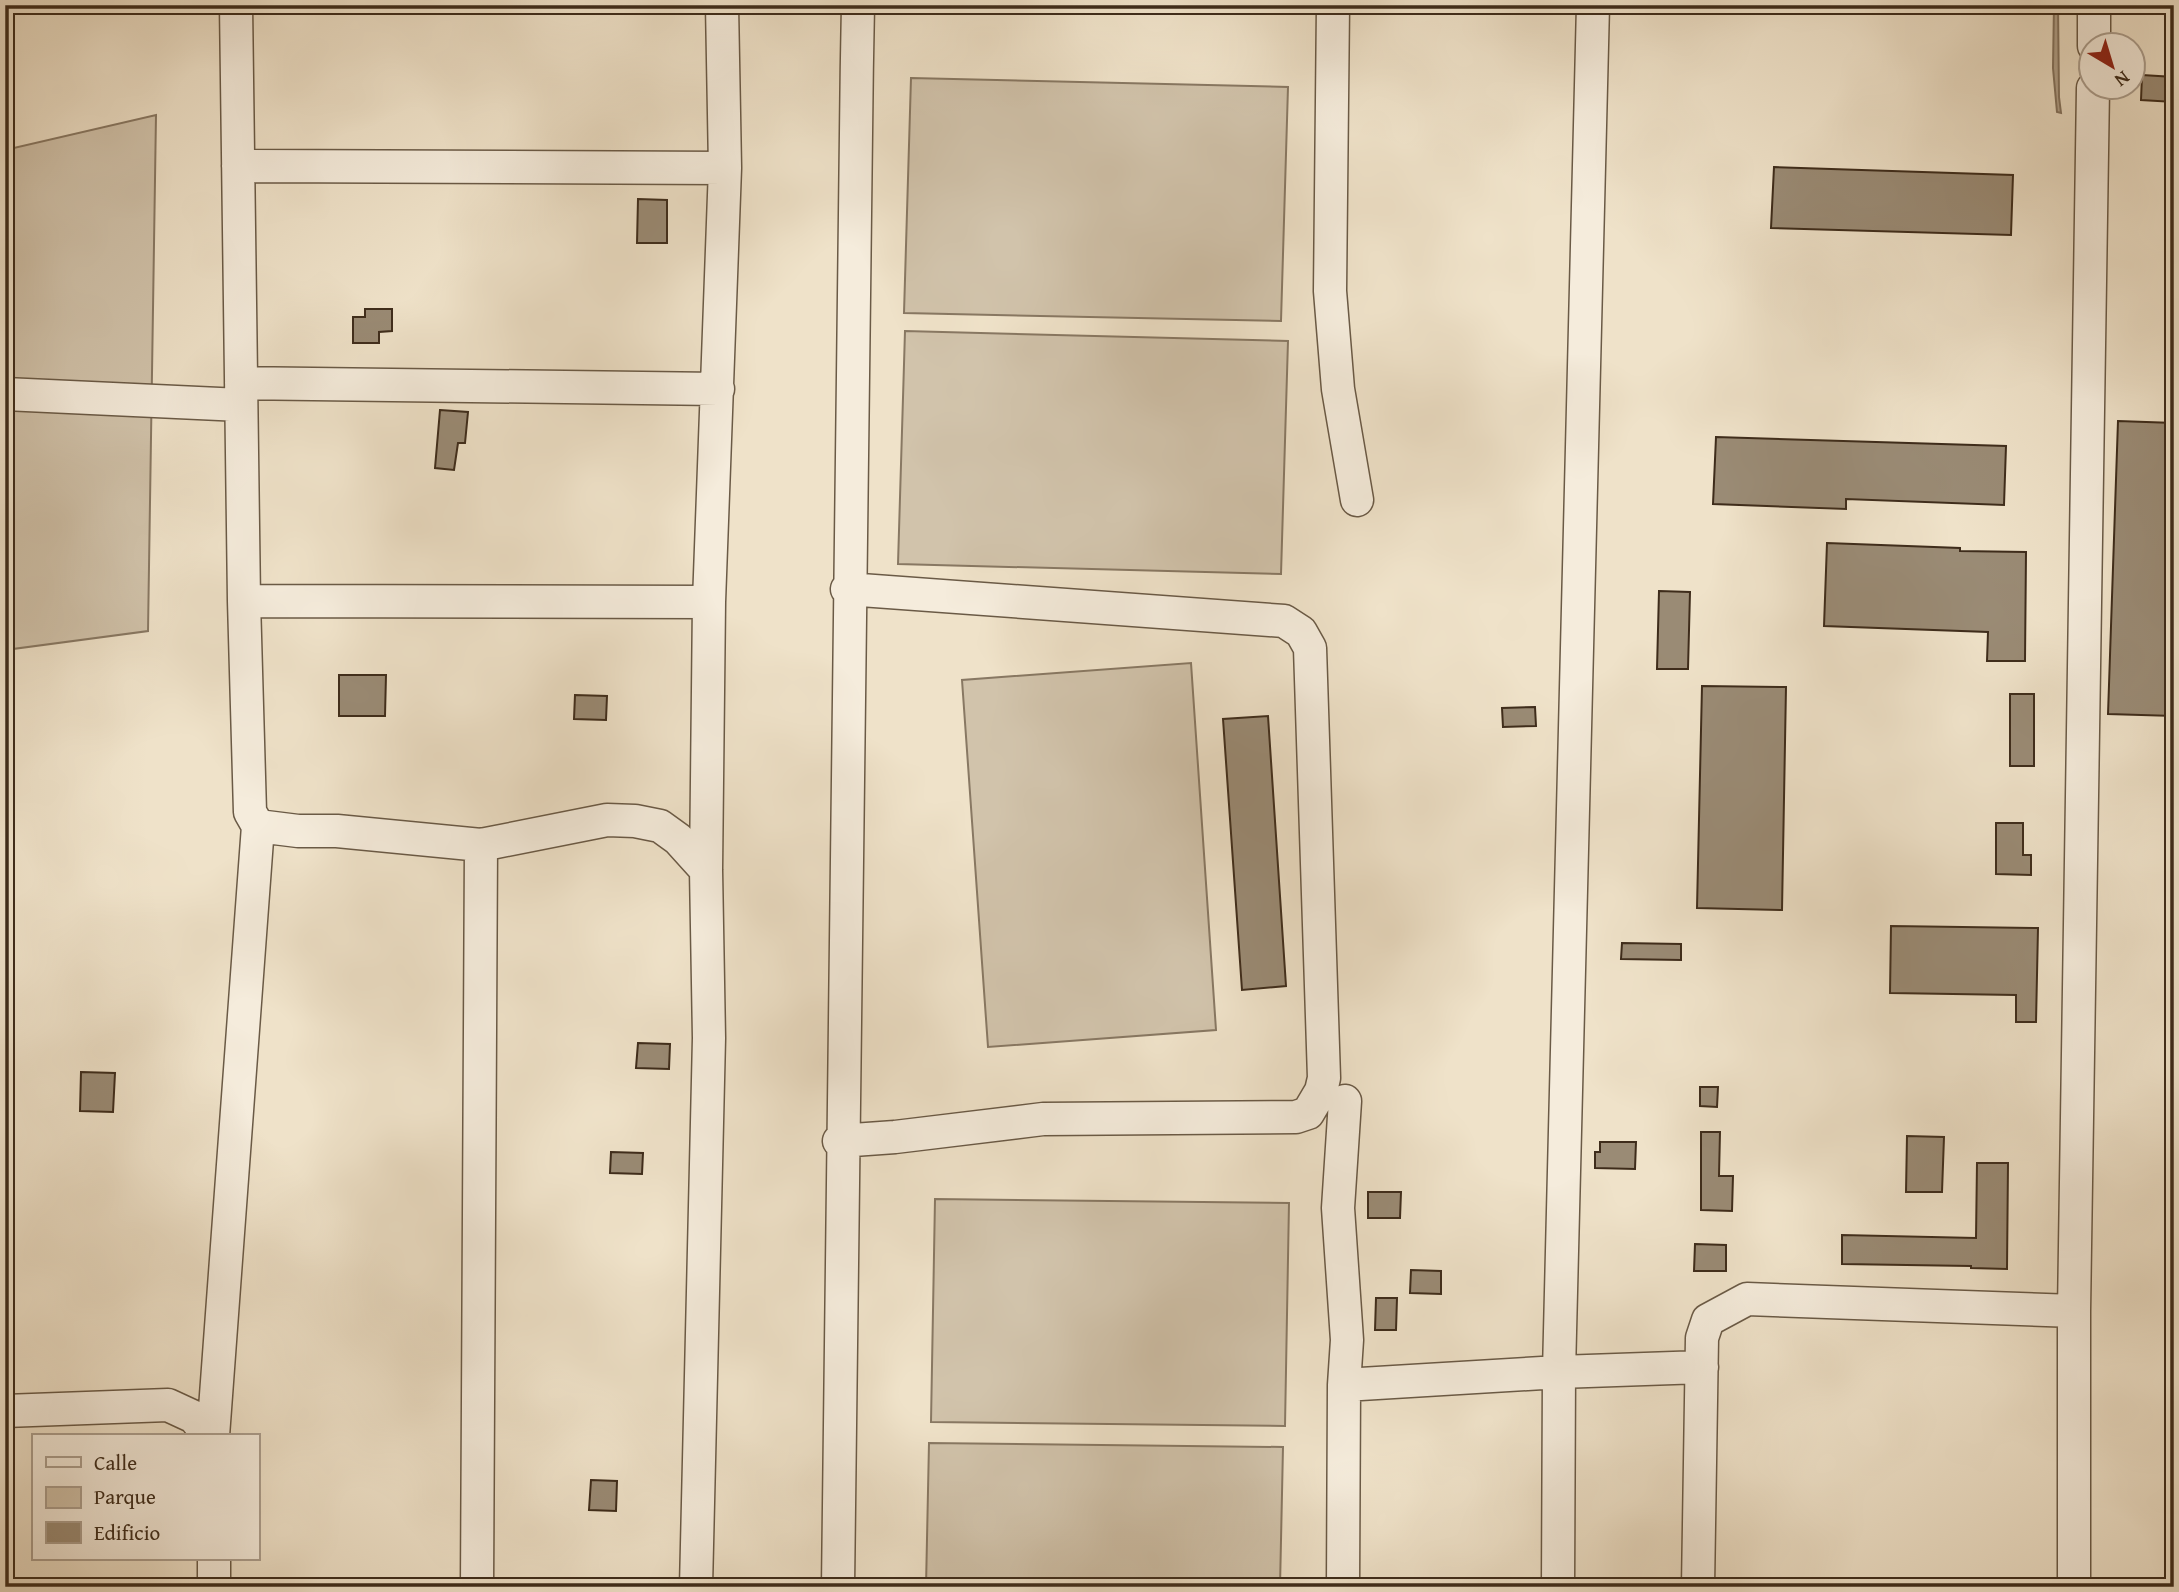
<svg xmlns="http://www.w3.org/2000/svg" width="2179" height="1592" viewBox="0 0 2179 1592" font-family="'Gentium Book Plus',serif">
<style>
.green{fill:#d1c3ab;stroke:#887863;stroke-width:2}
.water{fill:#b3a48e;stroke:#847460;stroke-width:2}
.building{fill:#9a8b75;stroke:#3e2c1b;stroke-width:2}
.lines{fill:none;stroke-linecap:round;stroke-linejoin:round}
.minor-casing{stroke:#6a5a46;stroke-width:35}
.minor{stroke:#f5ecdc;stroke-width:32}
</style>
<rect width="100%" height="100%" fill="#efe2c9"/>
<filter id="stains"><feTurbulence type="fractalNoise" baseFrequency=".00286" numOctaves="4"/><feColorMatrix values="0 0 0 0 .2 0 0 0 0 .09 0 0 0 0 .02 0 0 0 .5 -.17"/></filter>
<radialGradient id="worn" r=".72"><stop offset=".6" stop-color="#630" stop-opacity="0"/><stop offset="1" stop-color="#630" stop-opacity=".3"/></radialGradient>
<path class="green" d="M 911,78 L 1288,87 L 1281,321 L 904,313 Z
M 156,115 L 148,631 L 5,650 L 5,150 Z
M 905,331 L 1288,341 L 1281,574 L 898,564 Z
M 1191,663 L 1216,1030 L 988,1047 L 962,680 Z
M 935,1199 L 1289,1203 L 1285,1426 L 931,1422 Z
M 929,1443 L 1283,1447 L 1280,1587 L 926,1587 Z"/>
<path class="water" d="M 2054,5 L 2058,5 L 2059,97 L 2061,113 L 2057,112 L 2053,68 Z"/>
<path class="building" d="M 2142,75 L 2174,77 L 2174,102 L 2141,100 Z
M 1774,167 L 2013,175 L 2011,235 L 1771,228 Z
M 638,199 L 667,200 L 667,243 L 637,243 Z
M 365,309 L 392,309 L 392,331 L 379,332 L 379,343 L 353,343 L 353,317 L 365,317 Z
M 440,410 L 468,412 L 465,443 L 458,443 L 454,470 L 435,468 Z
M 2118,421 L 2174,423 L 2174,716 L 2108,714 Z
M 1716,437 L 2006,446 L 2004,505 L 1846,499 L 1846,509 L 1713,504 Z
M 1827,543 L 1960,548 L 1960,551 L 2026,552 L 2025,661 L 1987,661 L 1988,632 L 1824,626 Z
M 1659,591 L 1690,592 L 1688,669 L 1657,669 Z
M 339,675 L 386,675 L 385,716 L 339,716 Z
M 1702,686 L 1786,687 L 1782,910 L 1697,908 Z
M 2010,694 L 2034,694 L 2034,766 L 2010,766 Z
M 575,695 L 607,696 L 606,720 L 574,719 Z
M 1535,707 L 1536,726 L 1503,727 L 1502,708 Z
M 1268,716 L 1286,986 L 1242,990 L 1223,719 Z
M 1996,823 L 2023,823 L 2023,855 L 2031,855 L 2031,875 L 1996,874 Z
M 1891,926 L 2038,928 L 2036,1022 L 2016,1022 L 2016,995 L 1890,993 Z
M 1622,943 L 1681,944 L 1681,960 L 1621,959 Z
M 638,1043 L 670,1044 L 669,1069 L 636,1068 Z
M 81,1072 L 115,1073 L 113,1112 L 80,1111 Z
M 1700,1087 L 1718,1087 L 1717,1107 L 1700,1106 Z
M 1701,1132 L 1720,1132 L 1719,1176 L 1733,1176 L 1732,1211 L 1701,1210 Z
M 1907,1136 L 1944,1137 L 1942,1192 L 1906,1192 Z
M 1600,1142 L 1636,1142 L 1635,1169 L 1595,1168 L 1595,1152 L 1600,1152 Z
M 611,1152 L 643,1153 L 642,1174 L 610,1173 Z
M 1977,1163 L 2008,1163 L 2007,1269 L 1971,1268 L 1971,1266 L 1842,1264 L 1842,1235 L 1976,1238 Z
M 1368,1192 L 1401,1192 L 1400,1218 L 1368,1218 Z
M 1695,1244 L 1726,1245 L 1726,1271 L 1694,1271 Z
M 1411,1270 L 1441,1271 L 1441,1294 L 1410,1293 Z
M 1376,1298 L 1397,1298 L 1396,1330 L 1375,1330 Z
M 591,1480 L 617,1481 L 616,1511 L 589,1510 Z"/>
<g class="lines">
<defs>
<path id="minor" d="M 236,5 L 244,601 L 250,812 L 258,826 L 298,831 L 337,831 L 481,845 L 607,820 L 635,821 L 660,826 L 678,839 L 706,870
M 1333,5 L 1330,291 L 1338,389 L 1357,500
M 2094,46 L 2094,5
M 238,166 L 725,168
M 241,383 L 718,389
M 5,394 L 241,405
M 244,601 L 709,602
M 839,1141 L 895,1137 L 1043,1119 L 1296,1117 L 1308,1113 L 1321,1091 L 1324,1078 L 1310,648 L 1301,632 L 1284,621 L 847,589
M 1344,1385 L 1347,1340 L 1338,1208 L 1345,1101
M 5,1411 L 168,1405 L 194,1417 L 209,1436
M 213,1436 L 258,826
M 214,1559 L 214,1587
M 477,1587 L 481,845
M 696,1587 L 709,1038 L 706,870 L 709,602 L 725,168 L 722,5
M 838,1587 C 840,1059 848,532 858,5
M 1343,1587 L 1344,1385 L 1559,1372 L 1593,5
M 1558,1587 L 1559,1372 L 1702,1367
M 1698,1587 L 1702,1338 L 1708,1320 L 1747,1299 L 2074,1311
M 2074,1587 L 2074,1311 L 2093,88"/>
</defs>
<use href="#minor" class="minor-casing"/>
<use href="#minor" class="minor"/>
</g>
<rect width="2179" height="1592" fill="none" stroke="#efe2c9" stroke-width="28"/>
<rect x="7" y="7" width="2165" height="1578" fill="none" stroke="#3e2c1b" stroke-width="3.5"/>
<rect x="14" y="14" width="2151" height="1564" fill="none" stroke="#3e2c1b" stroke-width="2"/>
<rect x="32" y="1434" width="228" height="126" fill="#f5ecdc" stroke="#ac9f8f" stroke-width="2"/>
<rect x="46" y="1457" width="35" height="10" fill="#f5ecdc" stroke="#ac9f8f" stroke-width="2"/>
<text x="94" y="1470" font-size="21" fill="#3e2c1b">Calle</text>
<rect x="46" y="1487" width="35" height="21" fill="#d1c3ab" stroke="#ac9f8f" stroke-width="2"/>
<text x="94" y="1504" font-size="21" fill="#3e2c1b">Parque</text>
<rect x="46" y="1522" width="35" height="21" fill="#9a8b75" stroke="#ac9f8f" stroke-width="2"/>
<text x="94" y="1540" font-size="21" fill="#3e2c1b">Edificio</text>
<g transform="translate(2112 66) rotate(142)"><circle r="33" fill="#f5ecdc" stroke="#ac9f8f" stroke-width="2"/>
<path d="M0-5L12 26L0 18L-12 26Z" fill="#8f2418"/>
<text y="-10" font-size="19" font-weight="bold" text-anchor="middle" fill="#3e2c1b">N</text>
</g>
<rect width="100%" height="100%" filter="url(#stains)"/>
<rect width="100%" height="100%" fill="url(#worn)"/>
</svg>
